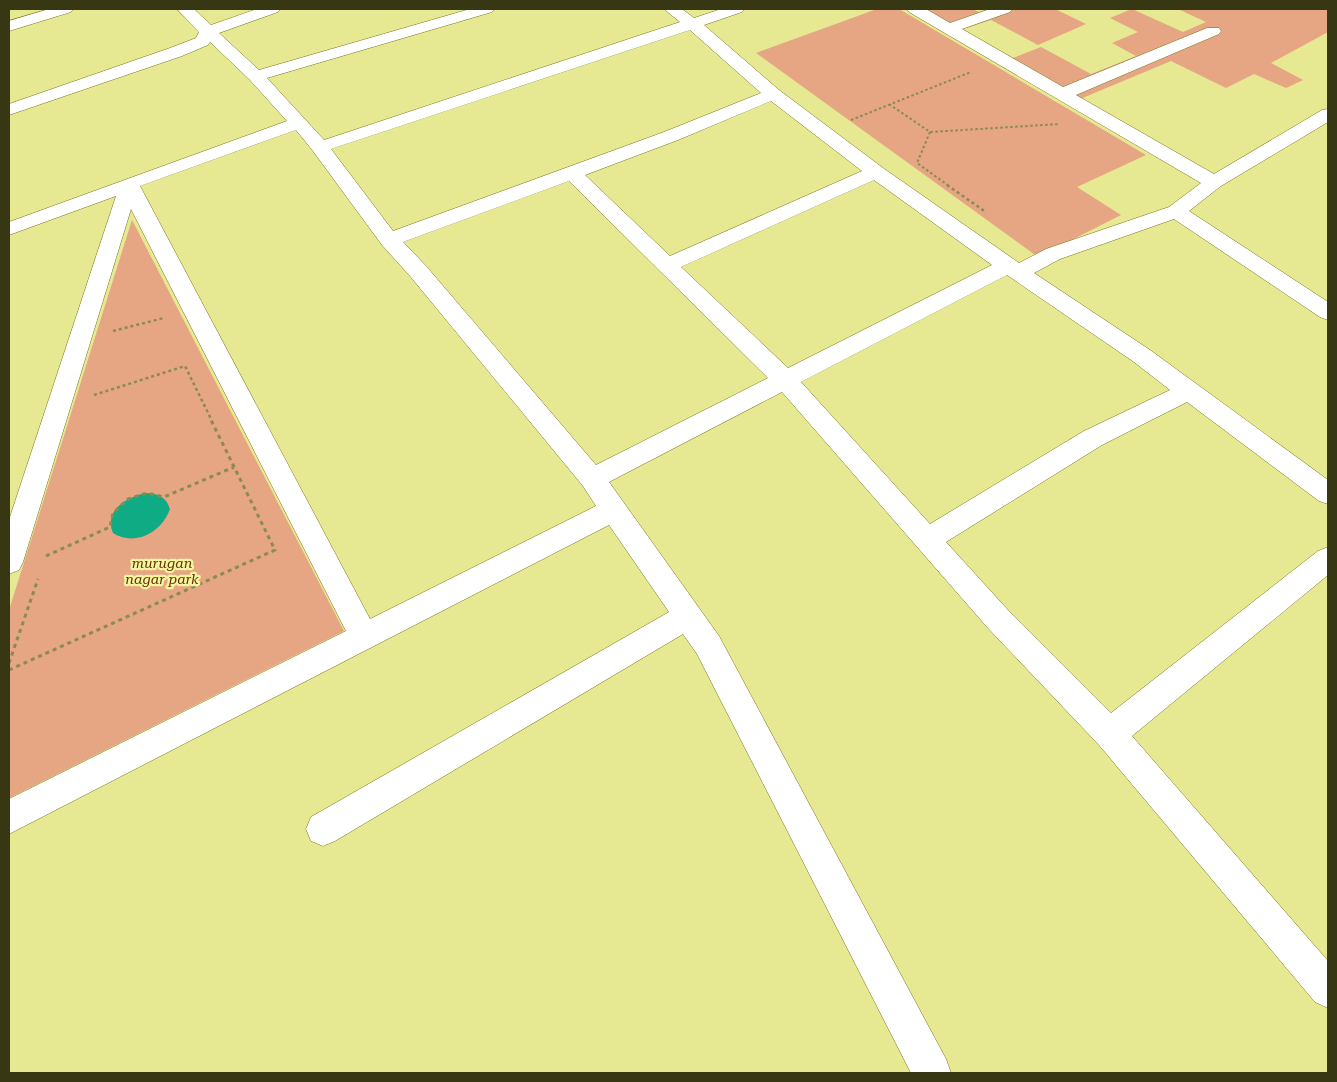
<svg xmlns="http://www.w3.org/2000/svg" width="1337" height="1082" viewBox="0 0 1337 1082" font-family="'Roboto Serif',serif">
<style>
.green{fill:#e6a583}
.water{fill:#0eab84}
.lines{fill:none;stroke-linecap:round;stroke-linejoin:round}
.minor-casing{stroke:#76751b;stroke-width:1}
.path-far2{stroke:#8a8b50;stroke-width:2;stroke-dasharray:2.5 2.5;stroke-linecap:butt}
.path-far1{stroke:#8a8b50;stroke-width:2.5;stroke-dasharray:3 3;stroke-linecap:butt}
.path{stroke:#8a8b50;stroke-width:3;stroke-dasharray:4 4;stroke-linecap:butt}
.minor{fill:#fff;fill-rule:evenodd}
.labels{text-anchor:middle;stroke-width:4.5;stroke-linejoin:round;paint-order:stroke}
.park-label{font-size:14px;font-style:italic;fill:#672d05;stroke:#f4f59f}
</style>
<rect width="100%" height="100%" fill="#e6e892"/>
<path class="green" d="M 877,9 L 899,9 L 1146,155 L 1077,187 L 1121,215 L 1038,257 L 756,53 Z
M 923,9 L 973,9 L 979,12 L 988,9 L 1055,9 L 1086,24 L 1038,45 L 991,20 L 960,30 Z
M 1132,9 L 1183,32 L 1206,22 L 1178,9 L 1328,9 L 1328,32 L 1271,63 L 1303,80 L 1286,88 L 1254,74 L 1226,88 L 1171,61 L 1080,99 L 1010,59 L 1041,47 L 1091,74 L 1136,56 L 1112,43 L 1138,32 L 1110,18 Z
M 132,220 L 344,631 L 9,798 L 9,610 Z"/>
<path class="water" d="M 147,493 C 159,494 166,497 170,509 C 162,532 135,547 113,533 C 103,510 128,496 147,493 Z"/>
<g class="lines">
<defs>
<path id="minor" d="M 49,9 L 73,9 L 71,12 L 9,31 L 9,21 Z
M 177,9 L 194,9 L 211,25 L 257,9 L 280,9 L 278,12 L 219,33 L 259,70 L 470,9 L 494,9 L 492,12 L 267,78 L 324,140 L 680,22 L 664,9 L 682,9 L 694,18 L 721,9 L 744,9 L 742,12 L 704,25 L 779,90 L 883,168 L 1019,263 L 1046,249 L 1169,207 L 1201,183 L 909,12 L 907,9 L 926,9 L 950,23 L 990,9 L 1012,9 L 1010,12 L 962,29 L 1063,87 L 1207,28 L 1219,28 L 1221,31 L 1219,34 L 1076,95 L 1214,174 L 1322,110 L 1328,109 L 1328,122 L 1221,186 L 1189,211 L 1328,302 L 1328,320 L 1320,317 L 1174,219 L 1060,259 L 1034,273 L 1150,350 L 1328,480 L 1328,504 L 1319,501 L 1187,402 L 1102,445 L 946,542 L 1007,609 L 1111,713 L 1318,551 L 1328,547 L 1328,575 L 1132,736 L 1328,961 L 1328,1008 L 1315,1002 L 1099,745 L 987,627 L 782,392 L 609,482 L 719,636 L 946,1059 L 951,1073 L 911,1073 L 697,654 L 683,634 L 335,841 L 323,846 L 311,841 L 306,829 L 311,817 L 669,612 L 609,525 L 9,834 L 9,799 L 346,631 L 131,209 L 23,562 L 19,570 L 9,574 L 9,520 L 116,196 L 9,235 L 9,222 L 287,121 L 250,80 L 210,42 L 208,45 L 182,56 L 9,115 L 9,104 L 170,48 L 196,38 L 199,32 ZM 690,30 L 761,93 L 664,132 L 393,231 L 331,149 ZM 771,101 L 862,171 L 670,256 L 585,175 L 678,140 ZM 296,130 L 313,151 L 382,245 L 410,276 L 583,486 L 596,506 L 370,619 L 140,186 ZM 874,180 L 992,265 L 788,368 L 681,267 ZM 569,181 L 768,378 L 596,465 L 426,266 L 403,242 ZM 1007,275 L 1134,362 L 1170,390 L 1084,431 L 930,524 L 801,382 Z"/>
</defs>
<use href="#minor" class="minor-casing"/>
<path class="path-far2" d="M 889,104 L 930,132 L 1060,124
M 851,120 L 971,72
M 930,132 L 917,163 L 949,186"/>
<path class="path-far1" d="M 947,185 L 983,210 L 980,212
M 113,331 L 164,318
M 94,395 L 185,366 L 211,419"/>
<path class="path" d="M 46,556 L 110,527 L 113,513 L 128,499 L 147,493 L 164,497 L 234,467
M 9,663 L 38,579
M 9,670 L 275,550 L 210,418"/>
<use href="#minor" class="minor"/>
</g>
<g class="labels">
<g class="park-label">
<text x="162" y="568">murugan<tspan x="162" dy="16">nagar park</tspan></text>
</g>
</g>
<rect width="1337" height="1082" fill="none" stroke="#373714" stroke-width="20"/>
</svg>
